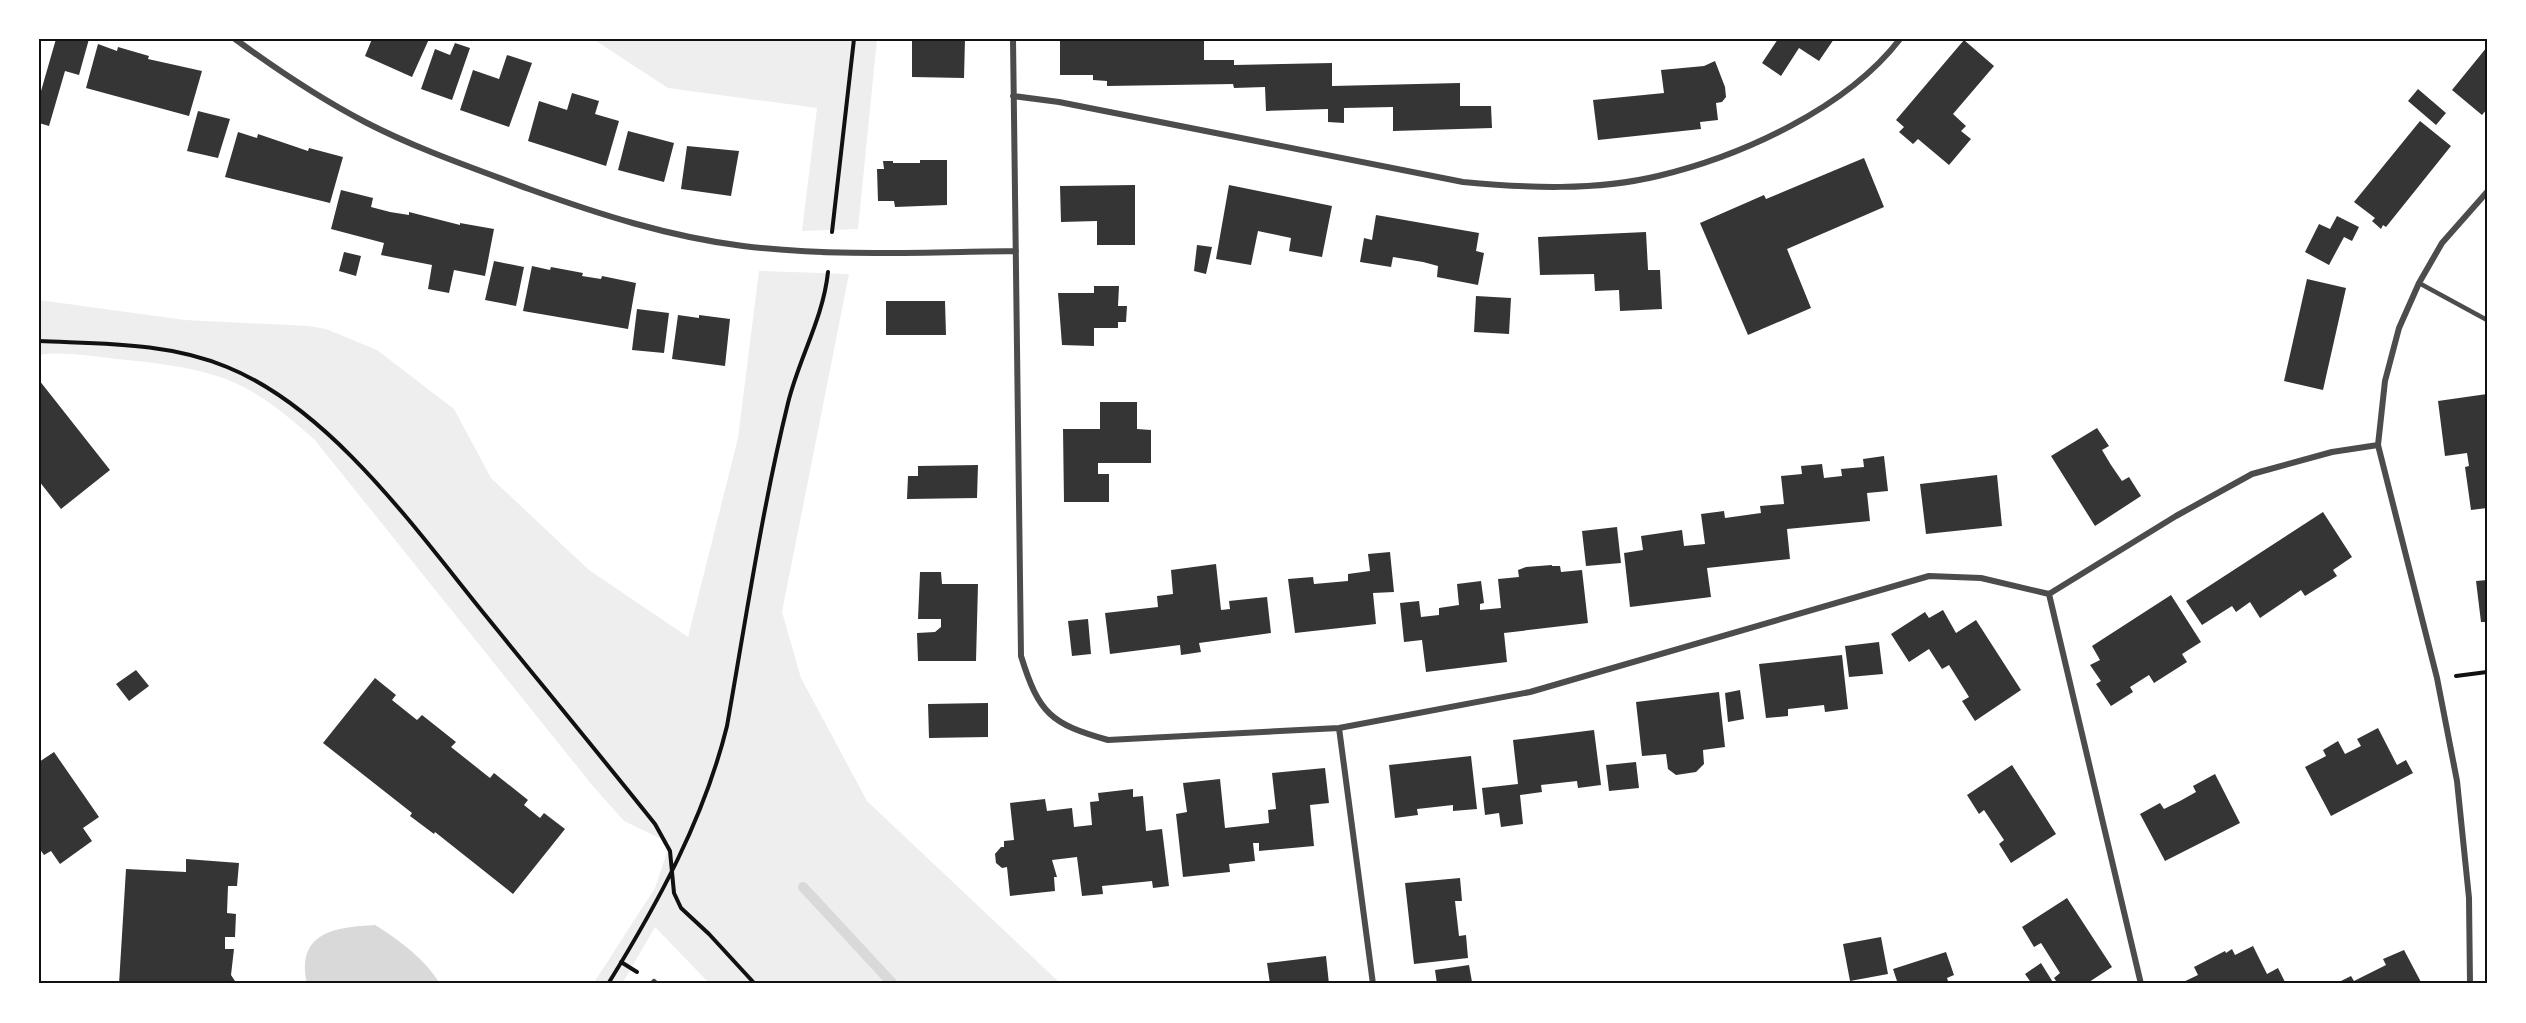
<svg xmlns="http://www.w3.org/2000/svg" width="2526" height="1023" viewBox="0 0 2526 1023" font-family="'Space Grotesk',sans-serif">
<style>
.green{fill:#eee}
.water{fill:#d9d9d9}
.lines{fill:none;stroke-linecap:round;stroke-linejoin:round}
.stream{stroke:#d9d9d9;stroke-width:10}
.building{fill:#353535}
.path{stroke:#111;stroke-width:4}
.service{stroke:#4c4c4c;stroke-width:4.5}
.minor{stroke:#4c4c4c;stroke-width:6}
.neatline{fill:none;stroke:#111;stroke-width:2}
</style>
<rect width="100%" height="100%" fill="#fff"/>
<path class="green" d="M 593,39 L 877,39 L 858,229 L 802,231 L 817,108 L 668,88 Z
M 759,271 L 849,274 L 782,612 L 801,678 L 867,801 L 1061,984 L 710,984 L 655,927 L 622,984 L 593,984 L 655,888 L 670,843 L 624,821 L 592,785 L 314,439 C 285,414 254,387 217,376 C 185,366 150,362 117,359 C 90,356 65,351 39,355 L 39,300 L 185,320 L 309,326 L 326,329 L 377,350 L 454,409 L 491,478 L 589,570 L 688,637 L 738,438 Z"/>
<path class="water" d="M 375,925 C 399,940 425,959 440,984 L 307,984 C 295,932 336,927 375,925 Z"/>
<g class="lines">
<path class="stream" d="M 803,887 L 893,984"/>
</g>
<path class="building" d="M 56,39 L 89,39 L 79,75 L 65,71 L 49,126 L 39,123 L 39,98 Z
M 372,39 L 429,39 L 412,77 L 365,56 Z
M 912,39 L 965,39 L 964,78 L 912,77 Z
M 1060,39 L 1204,39 L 1204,60 L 1234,60 L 1234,65 L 1332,63 L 1332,86 L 1460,83 L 1460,106 L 1491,106 L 1492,128 L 1393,131 L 1393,107 L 1344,108 L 1344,123 L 1328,122 L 1328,109 L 1266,111 L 1265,87 L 1234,88 L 1233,84 L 1107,86 L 1107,81 L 1093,80 L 1093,75 L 1060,75 Z
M 1778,39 L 1834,39 L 1819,61 L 1799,48 L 1781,76 L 1762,63 Z
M 1964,40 L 1994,66 L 1953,114 L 1966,126 L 1961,131 L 1971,139 L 1949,165 L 1918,139 L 1913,144 L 1899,132 L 1904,127 L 1896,120 Z
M 455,43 L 470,48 L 452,100 L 421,89 L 435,49 L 450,55 Z
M 98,44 L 117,51 L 118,47 L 149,56 L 148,59 L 202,71 L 189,116 L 86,88 Z
M 2487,47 L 2487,109 L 2482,115 L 2452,90 Z
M 507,55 L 532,63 L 509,127 L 460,110 L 473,70 L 499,79 Z
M 1715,61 L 1725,87 L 1726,97 L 1722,102 L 1716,103 L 1718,120 L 1700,122 L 1701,129 L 1598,140 L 1593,100 L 1664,93 L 1661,70 L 1704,66 Z
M 2418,89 L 2446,113 L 2436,125 L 2408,101 Z
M 572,93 L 599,101 L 595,114 L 619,121 L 606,166 L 528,141 L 539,101 L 567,110 Z
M 198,111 L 230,119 L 218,158 L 187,151 Z
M 2420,121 L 2451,146 L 2386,227 L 2383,225 L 2381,229 L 2372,221 L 2375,218 L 2354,202 Z
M 628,131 L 674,143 L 664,182 L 618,170 Z
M 238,132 L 257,138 L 258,134 L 308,151 L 309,148 L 343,157 L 330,203 L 225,177 Z
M 687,146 L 739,151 L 731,196 L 681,189 Z
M 1864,158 L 1884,207 L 1787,249 L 1811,308 L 1748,335 L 1700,223 L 1764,195 L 1766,199 Z
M 920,160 L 947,160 L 947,205 L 895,207 L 894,201 L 878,201 L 877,169 L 884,169 L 883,161 L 893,161 L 893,163 L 920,163 Z
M 1135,185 L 1135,245 L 1097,245 L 1097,221 L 1061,222 L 1060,186 Z
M 1229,185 L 1332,206 L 1322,257 L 1289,251 L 1291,238 L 1258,231 L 1251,265 L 1216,259 Z
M 341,190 L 373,198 L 371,207 L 390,212 L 409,215 L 409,212 L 460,225 L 460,223 L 494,229 L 485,276 L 454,270 L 449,293 L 428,289 L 432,265 L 381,255 L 384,243 L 331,229 Z
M 1376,215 L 1479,233 L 1476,251 L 1484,253 L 1478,285 L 1437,277 L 1438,266 L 1423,262 L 1393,257 L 1391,267 L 1360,262 L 1364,238 L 1372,240 Z
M 2337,216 L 2359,227 L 2352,241 L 2344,237 L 2329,265 L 2305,252 L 2319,224 L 2330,229 Z
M 1646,232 L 1648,270 L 1660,270 L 1662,309 L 1620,311 L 1619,290 L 1595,291 L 1594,274 L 1540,275 L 1538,237 Z
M 1197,245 L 1212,247 L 1206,274 L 1194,271 Z
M 344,252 L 361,256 L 356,276 L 339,271 Z
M 494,261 L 524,267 L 516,306 L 485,300 Z
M 532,266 L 550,270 L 551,267 L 583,273 L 582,276 L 601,279 L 602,276 L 636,283 L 628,329 L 523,311 Z
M 2307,279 L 2346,288 L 2323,390 L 2284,381 Z
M 1094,286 L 1119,286 L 1118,306 L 1127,306 L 1126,322 L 1118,322 L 1118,328 L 1094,328 L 1094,346 L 1062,345 L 1058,293 L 1094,293 Z
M 1476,296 L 1511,298 L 1509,334 L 1474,332 Z
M 886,301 L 945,301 L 946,335 L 886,335 Z
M 637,309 L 669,313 L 664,353 L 632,350 Z
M 678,315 L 699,318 L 699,315 L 730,319 L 725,366 L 672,359 Z
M 39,380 L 110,470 L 61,509 L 39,481 Z
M 2487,394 L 2487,508 L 2471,510 L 2465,467 L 2469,466 L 2467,453 L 2445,456 L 2438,401 Z
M 1100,402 L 1137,402 L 1137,429 L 1151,430 L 1151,463 L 1098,463 L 1098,474 L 1109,474 L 1109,502 L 1064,502 L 1063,429 L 1100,429 Z
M 2097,428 L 2109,446 L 2102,450 L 2111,465 L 2122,481 L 2129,477 L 2141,496 L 2095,526 L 2051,456 Z
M 1884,456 L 1888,491 L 1867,493 L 1870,521 L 1787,529 L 1790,559 L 1707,568 L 1711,597 L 1630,607 L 1624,553 L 1643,550 L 1641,536 L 1682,530 L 1684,546 L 1705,544 L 1701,514 L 1724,511 L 1725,518 L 1761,513 L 1760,506 L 1784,504 L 1781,476 L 1802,474 L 1801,466 L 1822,464 L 1824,478 L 1842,476 L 1841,469 L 1864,467 L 1863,459 Z
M 978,465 L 977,498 L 907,499 L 908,476 L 918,476 L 918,466 Z
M 1997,475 L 2002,526 L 1926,534 L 1920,484 Z
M 2323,512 L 2352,557 L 2333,570 L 2337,576 L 2305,596 L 2301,590 L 2260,618 L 2250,602 L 2236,612 L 2232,606 L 2202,625 L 2186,601 Z
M 1617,527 L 1621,563 L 1586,566 L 1582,531 Z
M 1390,552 L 1394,592 L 1373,593 L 1376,624 L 1295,633 L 1288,579 L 1313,577 L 1314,584 L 1348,581 L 1348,574 L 1370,571 L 1368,554 Z
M 1216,564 L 1221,610 L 1230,609 L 1229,601 L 1267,597 L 1271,633 L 1199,643 L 1201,652 L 1181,655 L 1180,645 L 1110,654 L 1105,613 L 1158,607 L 1157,596 L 1173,594 L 1171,570 Z
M 1552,565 L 1552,566 L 1560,566 L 1561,572 L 1582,570 L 1588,623 L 1504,633 L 1507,662 L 1426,672 L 1422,640 L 1404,642 L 1400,603 L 1419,601 L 1421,617 L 1439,615 L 1439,608 L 1459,605 L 1457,584 L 1481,581 L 1484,603 L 1480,604 L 1480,610 L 1501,608 L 1498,579 L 1519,577 L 1518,570 L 1526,567 Z
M 920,572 L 941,572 L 942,584 L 978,584 L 976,661 L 918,661 L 917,633 L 935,632 L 941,627 L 941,619 L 918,619 Z
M 2487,580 L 2487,622 L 2481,622 L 2476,581 Z
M 2171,595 L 2201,642 L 2182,654 L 2187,662 L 2154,683 L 2149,675 L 2130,687 L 2133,692 L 2111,706 L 2096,684 L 2101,681 L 2090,665 L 2100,660 L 2092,646 Z
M 1943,610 L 1956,633 L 1976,620 L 2021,690 L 1975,721 L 1962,701 L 1969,697 L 1949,665 L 1942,669 L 1929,649 L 1909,662 L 1891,634 L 1925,612 L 1929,618 Z
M 1088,619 L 1091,654 L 1072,656 L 1068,621 Z
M 1879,642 L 1883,674 L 1849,677 L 1845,646 Z
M 1842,655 L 1848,709 L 1825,712 L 1824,705 L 1788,709 L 1788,716 L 1766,718 L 1759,664 Z
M 136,670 L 149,686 L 129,701 L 116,684 Z
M 375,678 L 396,695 L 392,700 L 417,720 L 422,715 L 456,742 L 451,747 L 490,778 L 494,773 L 528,800 L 524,805 L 540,818 L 544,813 L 565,829 L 513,894 L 435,832 L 434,834 L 410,816 L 412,813 L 323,743 Z
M 1740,690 L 1744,719 L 1728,722 L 1725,693 Z
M 1719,692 L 1725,747 L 1703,750 L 1704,764 L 1696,772 L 1676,775 L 1668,769 L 1666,754 L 1642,756 L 1636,702 Z
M 988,703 L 988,737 L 929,738 L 928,704 Z
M 2378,728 L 2397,765 L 2406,760 L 2413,773 L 2331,816 L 2305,767 L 2326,756 L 2323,750 L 2338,741 L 2345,754 L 2361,746 L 2357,739 Z
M 1594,730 L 1601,785 L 1578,788 L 1577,781 L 1541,785 L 1542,792 L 1520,795 L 1523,824 L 1501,827 L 1499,813 L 1485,815 L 1482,788 L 1518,784 L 1513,740 Z
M 54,752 L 99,817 L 83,828 L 92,841 L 60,864 L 51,851 L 44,855 L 39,848 L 39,762 Z
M 1471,756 L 1477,809 L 1453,811 L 1453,805 L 1417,809 L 1418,815 L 1395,818 L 1389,765 Z
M 1636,762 L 1639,788 L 1609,791 L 1606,765 Z
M 2012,765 L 2056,834 L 2011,863 L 1999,844 L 2004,840 L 1984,810 L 1979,814 L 1967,795 Z
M 1325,768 L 1329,803 L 1310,805 L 1314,846 L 1259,851 L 1259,843 L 1253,843 L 1255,861 L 1229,864 L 1230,872 L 1183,877 L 1176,814 L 1187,812 L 1183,783 L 1220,779 L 1225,828 L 1269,823 L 1268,810 L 1276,809 L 1272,773 Z
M 2215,774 L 2240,823 L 2165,861 L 2140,814 L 2160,803 L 2164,809 L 2180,801 L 2196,792 L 2193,786 Z
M 1133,789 L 1133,797 L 1143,796 L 1146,831 L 1162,829 L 1169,886 L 1153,888 L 1152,881 L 1102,886 L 1103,894 L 1082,896 L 1077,857 L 1052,860 L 1057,877 L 1054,877 L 1055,891 L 1010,896 L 1007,867 L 1002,868 L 996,863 L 995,854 L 1001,847 L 1004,847 L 1004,841 L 1014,840 L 1010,803 L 1045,799 L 1047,811 L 1072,808 L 1074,827 L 1092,825 L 1090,802 L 1099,801 L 1098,793 Z
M 186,859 L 239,863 L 237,886 L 228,886 L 227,913 L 236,914 L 235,937 L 225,937 L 225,949 L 234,949 L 231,975 L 237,984 L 119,984 L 126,869 L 186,872 Z
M 1460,878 L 1462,901 L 1455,901 L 1459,936 L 1466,935 L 1468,958 L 1414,964 L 1405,883 Z
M 2067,898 L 2112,967 L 2086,984 L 2058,984 L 2054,978 L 2060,973 L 2041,943 L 2034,947 L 2022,927 Z
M 1881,937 L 1888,974 L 1850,981 L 1843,944 Z
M 2253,946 L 2267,974 L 2278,968 L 2286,984 L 2179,984 L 2198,975 L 2194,967 L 2225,951 L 2226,953 L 2232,949 L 2235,955 Z
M 2404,950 L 2422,984 L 2335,984 L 2351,976 L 2354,981 L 2386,965 L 2383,959 Z
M 1946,952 L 1954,975 L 1947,978 L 1949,984 L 1898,984 L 1893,969 Z
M 1326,956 L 1329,984 L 1270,984 L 1267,963 Z
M 2041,963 L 2054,984 L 2032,984 L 2025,974 Z
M 1469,965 L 1472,982 L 1437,984 L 1435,970 Z"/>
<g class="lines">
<path class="path" d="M 832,232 L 854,39
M 39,341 C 102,344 168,342 227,367 C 331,409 416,530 486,616 C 542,685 599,754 655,824 L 670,851 L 674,893 L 681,908 L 709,934 L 755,984
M 2456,676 L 2487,672
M 621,962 L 637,972
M 608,984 C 658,903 704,819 727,726 C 746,619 762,509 788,403 C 799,358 823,319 828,272"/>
<path class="service" d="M 2419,283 L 2487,320"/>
<path class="minor" d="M 235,39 C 276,69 319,98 365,122 C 417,149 473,168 529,189 C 598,214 670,237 743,246 C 834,257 925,252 1016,251
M 1013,39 L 1021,656 C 1039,714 1051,724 1108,740 L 1339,728 L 1530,692 L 1929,576 L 1981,578 L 2049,594 L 2176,516 L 2252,474 L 2332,452 L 2378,445
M 1013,96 L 1059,102 L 1463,182 C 1526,188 1596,191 1658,176 C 1742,156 1847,108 1900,39
M 2049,594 L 2141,984
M 1339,728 L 1373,984
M 654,982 L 656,984
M 2470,984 L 2469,898 L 2457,781 L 2437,678 L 2378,445 L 2385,381 L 2399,328 L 2419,283 L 2442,243 L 2487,192"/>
</g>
<rect width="2526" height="1023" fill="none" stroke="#ffffff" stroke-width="81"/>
<rect x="40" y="40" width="2446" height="942" class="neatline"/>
</svg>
